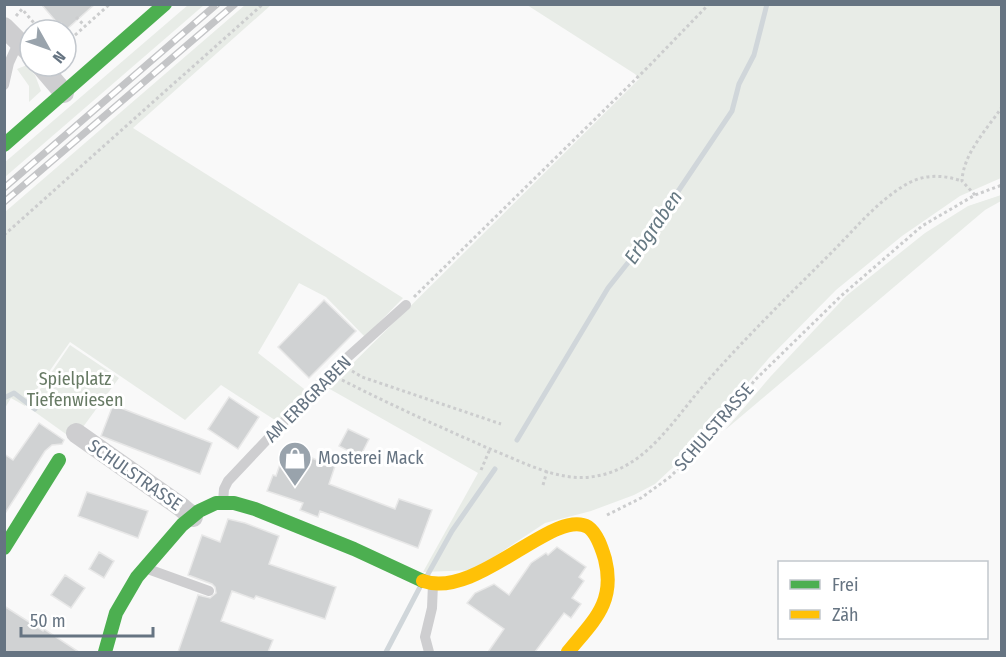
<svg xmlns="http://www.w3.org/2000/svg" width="1006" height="657" viewBox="0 0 1006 657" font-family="'Fira Sans Condensed',sans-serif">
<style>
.green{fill:#e8ece7}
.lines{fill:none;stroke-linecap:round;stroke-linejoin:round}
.stream{stroke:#d0d6da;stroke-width:5}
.building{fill:#d0d2d3;stroke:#e8e8e8;stroke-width:1.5}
.path{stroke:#cccdce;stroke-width:3;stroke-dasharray:3 3;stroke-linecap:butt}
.lane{stroke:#ceced0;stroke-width:10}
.street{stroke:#ceced0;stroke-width:20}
.fast{stroke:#4caf50;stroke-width:14}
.slow{stroke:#ffc107;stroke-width:14}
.rail-casing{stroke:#c4c5c7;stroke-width:7}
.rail{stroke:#fff;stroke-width:4.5;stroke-dasharray:14;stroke-linecap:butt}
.labels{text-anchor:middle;stroke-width:6;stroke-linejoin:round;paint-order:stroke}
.park-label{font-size:18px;fill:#677a64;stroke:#fff}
.street-label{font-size:18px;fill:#667482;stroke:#fff}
.poi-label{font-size:18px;fill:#667482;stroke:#fff;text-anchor:start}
.water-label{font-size:20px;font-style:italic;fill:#667983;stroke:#fff}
</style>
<rect width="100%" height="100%" fill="#f9f9f9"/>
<path class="green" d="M 188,5 L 204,5 L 5,177 L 4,163 Z
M 245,5 L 271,5 L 133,128 L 403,298 L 365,337 L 326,297 L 299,283 L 258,353 L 308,392 L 281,424 L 221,385 L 185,420 L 70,342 L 25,406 L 11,398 L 5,408 L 5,212 Z
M 527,5 L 1001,5 L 1001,178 L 960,196 L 902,236 L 836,290 L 769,358 L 685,456 L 655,484 L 634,495 L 591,511 L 545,523 L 474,570 L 423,572 L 478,473 L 328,388 L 639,79 L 635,74 Z
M 27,65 L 35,75 L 41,91 L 29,102 L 29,86 L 17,69 Z
M 1001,195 L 1001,201 L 985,210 L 725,430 L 771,376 L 846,296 L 925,233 L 968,206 Z
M 70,345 L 119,378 L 83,427 L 70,437 L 28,407 Z"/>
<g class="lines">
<path class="stream" d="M 4,398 L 14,393 L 35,409
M 517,440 L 608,288 L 642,245 L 732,111 L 739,84 L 754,55 L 767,4
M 428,574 L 452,531 L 495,469
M 386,652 L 420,587"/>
</g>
<path class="building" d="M 41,4 L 95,4 L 67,29 L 61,23 L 59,25 Z
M 324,300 L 356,331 L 309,378 L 278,347 Z
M 229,397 L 259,417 L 238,449 L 208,429 Z
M 113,405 L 212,443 L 200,474 L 101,436 Z
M 39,423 L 64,440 L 62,444 L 52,445 L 45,451 L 4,515 L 4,454 L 13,460 Z
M 348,429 L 369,439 L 360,457 L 339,446 Z
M 312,458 L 319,461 L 320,458 L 336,463 L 329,484 L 395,509 L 399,499 L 432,510 L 418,548 L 320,511 L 318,517 L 300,510 L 303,503 L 267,491 L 273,475 L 276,476 L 280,464 L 288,466 L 290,462 L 308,468 Z
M 87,492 L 148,511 L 138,538 L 78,516 Z
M 228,519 L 245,523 L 279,536 L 269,564 L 336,587 L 325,619 L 256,596 L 254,599 L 232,591 L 221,621 L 273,640 L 268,652 L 178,652 L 198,595 L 210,598 L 216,593 L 215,587 L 212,584 L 188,575 L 202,535 L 220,542 Z
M 557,547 L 586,567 L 579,577 L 584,581 L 572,598 L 581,604 L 571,618 L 564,613 L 535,652 L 488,652 L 504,629 L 467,603 L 475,593 L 494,584 L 509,595 L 531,563 L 546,553 L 548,555 Z
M 99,552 L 114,561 L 104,578 L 89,569 Z
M 65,575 L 85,588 L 71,608 L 51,595 Z
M 4,606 L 43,631 L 44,629 L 79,652 L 4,652 Z"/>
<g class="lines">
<path class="path" d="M 16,16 L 22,9 L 40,30
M 76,17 L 85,26
M 66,43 L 110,4
M 975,195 L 962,181 C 963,154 987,129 1002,107
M 4,235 L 263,4
M 414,297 L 649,66 L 709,4
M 352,371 L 362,377 L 501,424
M 342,380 C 391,405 440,427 490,449 C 521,461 556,481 590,477 C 644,471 671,423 703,386 C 744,339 788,296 832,252 C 854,230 876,203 902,187 C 921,174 941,174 962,181
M 481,470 L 490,449
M 543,485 L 547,471
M 607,515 L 641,498 L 670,477 L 706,441 L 755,380 L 841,296 L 922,226 L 975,195 L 1002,185"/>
<path class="lane" d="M 4,85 L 9,63 L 19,41
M 223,502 L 224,489 L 228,481 L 330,373 L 406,305
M 145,568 L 209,591
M 429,652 L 425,637 L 432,608 L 433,584"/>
<path class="street" d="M 4,27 L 30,53
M 41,66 L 64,93
M 76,433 L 181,507 L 193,517"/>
<path class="fast" d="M 4,145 L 165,4
M 4,548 L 59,460
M 105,652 L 116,613 L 137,577 L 182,525 L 199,511 L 216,503 L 234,503 L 255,509 L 354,549 L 423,581"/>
<path class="slow" d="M 423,581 C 477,600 554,507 588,527 C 597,533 602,549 605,559 C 616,603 593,621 568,652"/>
<defs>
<path id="rail" d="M 4,188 L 217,4
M 4,202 L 235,4"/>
</defs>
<use href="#rail" class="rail-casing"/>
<use href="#rail" class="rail"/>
</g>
<defs>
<symbol id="shop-pin" viewBox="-11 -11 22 30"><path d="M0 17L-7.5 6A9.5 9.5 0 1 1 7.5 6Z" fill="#99a3ac" stroke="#fff"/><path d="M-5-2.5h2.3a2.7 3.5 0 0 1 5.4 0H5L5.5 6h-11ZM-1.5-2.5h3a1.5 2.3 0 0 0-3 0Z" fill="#fff"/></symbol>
</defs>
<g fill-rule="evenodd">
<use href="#shop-pin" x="276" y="439" width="38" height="52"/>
</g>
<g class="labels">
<g class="park-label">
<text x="75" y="385">Spielplatz<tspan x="75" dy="21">Tiefenwiesen</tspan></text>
</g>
<g class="street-label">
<text transform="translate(308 399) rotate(-45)" y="6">AM ERBGRABEN</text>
<text transform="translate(714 427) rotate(-49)" y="6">SCHULSTRASSE</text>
<text transform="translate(135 475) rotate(35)" y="6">SCHULSTRASSE</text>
</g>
<g class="poi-label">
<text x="318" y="464">Mosterei Mack</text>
</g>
<g class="water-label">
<text transform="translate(653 227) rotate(-55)" y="7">Erbgraben</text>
</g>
</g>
<rect width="1006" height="657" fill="none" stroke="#667482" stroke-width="12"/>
<rect x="778" y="561" width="210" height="78" fill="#ffffff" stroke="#c2c7cd" stroke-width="1.5"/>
<rect x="790" y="580" width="30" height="9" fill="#4caf50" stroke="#c2c7cd" stroke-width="1.5"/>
<text x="832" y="591" font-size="18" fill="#667482">Frei</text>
<rect x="790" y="610" width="30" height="9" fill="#ffc107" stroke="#c2c7cd" stroke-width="1.5"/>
<text x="832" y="621" font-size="18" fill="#667482">Zäh</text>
<g transform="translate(48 48) rotate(130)"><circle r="28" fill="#ffffff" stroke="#c2c7cd" stroke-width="1.5"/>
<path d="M0-4.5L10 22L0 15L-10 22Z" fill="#99a3ac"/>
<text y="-9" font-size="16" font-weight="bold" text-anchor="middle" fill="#667482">N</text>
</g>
<path d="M21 627v9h132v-9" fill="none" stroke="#667482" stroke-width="3"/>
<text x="30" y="627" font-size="18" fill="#667482" stroke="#ffffff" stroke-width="4.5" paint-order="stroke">50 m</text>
</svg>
